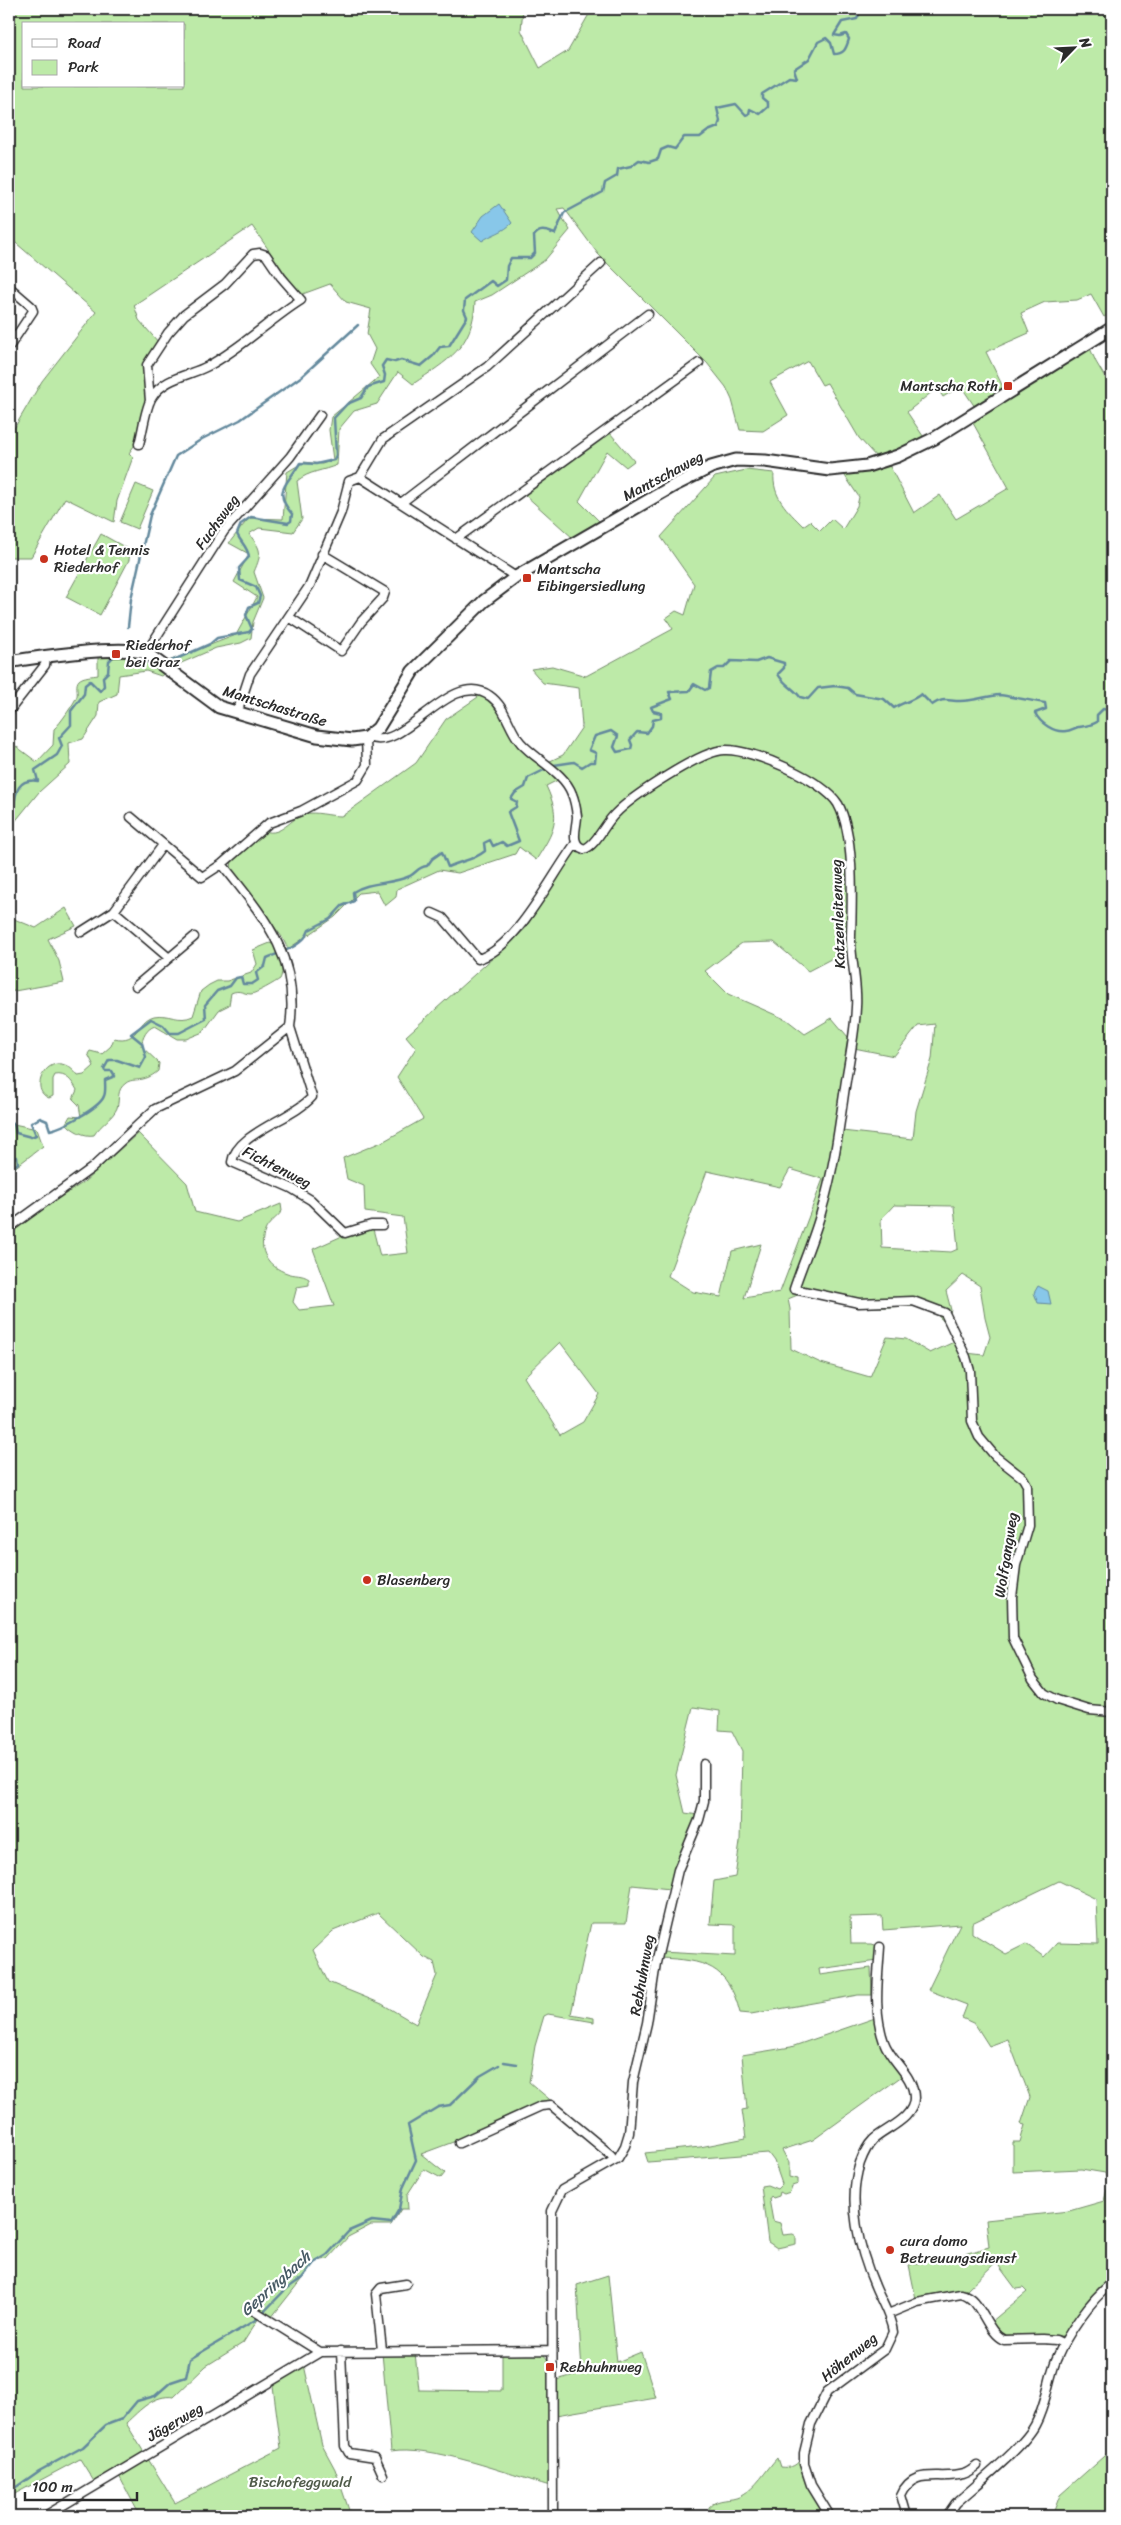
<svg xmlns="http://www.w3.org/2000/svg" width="1121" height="2525" viewBox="0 0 1121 2525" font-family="Sriracha,sans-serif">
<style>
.green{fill:#bdeaa8;stroke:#748a6a;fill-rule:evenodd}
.water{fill:#88c7e9;stroke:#63899d}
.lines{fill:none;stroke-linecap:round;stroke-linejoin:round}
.stream{stroke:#63899d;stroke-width:2.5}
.street-casing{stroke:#2b2b2b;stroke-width:11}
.secondary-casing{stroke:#2b2b2b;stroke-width:15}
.street{stroke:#fff;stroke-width:8}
.secondary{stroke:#fff;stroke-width:11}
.poi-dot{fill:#c8321e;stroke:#fff;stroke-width:2}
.labels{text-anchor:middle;stroke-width:4.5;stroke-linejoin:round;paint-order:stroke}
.poi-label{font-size:15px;fill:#2b2b2b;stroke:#fff;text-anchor:start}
.street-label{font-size:15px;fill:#2b2b2b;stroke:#fff}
.park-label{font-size:15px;fill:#505b4a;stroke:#fff}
.water-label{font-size:16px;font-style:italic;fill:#475a64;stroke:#fff}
</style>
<rect width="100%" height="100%" fill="#fff"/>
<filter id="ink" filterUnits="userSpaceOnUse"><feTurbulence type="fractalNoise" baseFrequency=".02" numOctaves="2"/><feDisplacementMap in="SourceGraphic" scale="10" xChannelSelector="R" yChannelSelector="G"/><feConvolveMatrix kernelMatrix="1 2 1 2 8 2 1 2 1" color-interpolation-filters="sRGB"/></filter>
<g filter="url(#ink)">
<path class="green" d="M 9,9 L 523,9 L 521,30 L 540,68 L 568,51 L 592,9 L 1112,9 L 1112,312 L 1104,317 L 1091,294 L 1077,300 L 1045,302 L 1021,313 L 1029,333 L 986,352 L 1004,389 L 975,407 L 961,386 L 943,397 L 937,388 L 907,412 L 925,439 L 877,458 L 859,438 L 827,383 L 822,385 L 808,361 L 770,382 L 788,415 L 763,431 L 740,430 L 732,400 L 726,387 L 707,363 L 598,254 L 564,208 L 557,209 L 570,230 L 545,260 L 492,295 L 475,302 C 473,348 448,360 413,384 L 398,372 L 377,404 L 354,411 L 339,429 L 337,465 C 323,471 309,471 297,481 L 302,519 L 293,532 L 259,528 L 249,534 C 262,550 262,553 254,572 L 263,598 L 253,622 L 251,638 L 241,643 L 216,648 L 172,667 L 166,662 L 236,635 L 257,597 L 234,582 L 249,554 L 229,543 L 249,518 L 283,519 L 287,472 L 304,462 L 322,464 L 333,460 L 329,430 L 331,417 L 379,377 L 370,364 L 375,349 L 367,334 L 371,309 L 346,302 L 330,284 L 300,295 L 252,226 L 134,305 L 139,320 L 159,343 L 145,369 L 146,397 L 139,439 L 129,453 L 133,457 L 117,501 L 114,522 L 65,498 L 31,557 L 9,557 L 9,437 L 42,381 L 96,312 L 9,237 ZM 24,24 L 184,24 L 184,86 L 24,86 Z
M 1089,346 L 1096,362 L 1112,389 L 1112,2283 L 1068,2335 L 1061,2336 L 1003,2335 L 991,2322 L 1027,2292 L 1023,2288 L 1016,2289 L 996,2262 L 966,2291 L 953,2291 L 916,2299 L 909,2265 L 947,2257 L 948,2259 L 964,2257 L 964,2254 L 989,2247 L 986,2220 L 1069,2211 L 1104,2201 L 1109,2182 L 1105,2173 L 1081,2169 L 1013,2172 L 1013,2142 L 1020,2142 L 1025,2125 L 1021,2124 L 1030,2097 L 1008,2039 L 989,2046 L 975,2024 L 962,2018 L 967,2005 L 928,1990 L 960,1924 L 883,1930 L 882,1916 L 850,1917 L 851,1944 L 872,1944 L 878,1946 L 877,1961 L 819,1969 L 820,1975 L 871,1968 L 872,1995 L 858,1995 L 751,2014 L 740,2013 C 728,1965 705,1960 659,1958 L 661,1952 L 735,1956 L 735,1925 L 710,1924 L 714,1881 L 735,1877 L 740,1842 L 742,1751 L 732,1731 L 719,1730 L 720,1711 L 693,1707 L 676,1775 L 685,1813 L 698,1815 L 670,1889 L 632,1885 L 626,1923 L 591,1923 L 571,2014 L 594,2018 L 594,2022 L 548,2014 L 544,2016 L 535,2046 L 529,2082 L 555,2104 L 421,2154 L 445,2173 L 441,2178 L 424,2169 L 407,2195 L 408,2209 L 401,2209 L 391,2225 L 371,2225 L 348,2237 L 328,2259 L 316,2261 L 271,2318 L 262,2313 L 243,2343 L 206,2366 L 174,2397 C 154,2394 140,2410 126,2423 L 175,2503 L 281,2448 L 273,2386 L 304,2365 L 322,2445 L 335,2469 L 351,2516 L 140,2516 L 116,2470 L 95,2483 L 80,2459 L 9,2497 L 9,1235 L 18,1225 L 84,1182 L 138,1133 L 187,1183 L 195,1212 L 237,1222 L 281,1204 L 282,1211 C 277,1218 268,1223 265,1231 C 257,1251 269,1267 287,1273 C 295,1276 302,1274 309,1279 L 309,1285 L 297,1287 L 293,1302 L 299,1310 L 334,1306 L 313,1249 L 340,1237 L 373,1229 L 380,1256 L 408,1253 L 403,1217 L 365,1212 L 364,1186 L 347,1179 L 343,1158 L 384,1141 L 423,1119 L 397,1077 L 416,1048 L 406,1036 L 525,929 L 574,851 L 583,855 L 612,824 L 590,844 L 584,845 L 580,842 L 578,797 L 569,780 L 548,762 L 563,755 L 582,727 L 579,688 L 543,683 L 531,669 L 552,666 L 586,676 L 673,629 L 666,618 L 676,611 L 685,615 L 694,584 L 661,537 L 715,477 L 746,470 L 774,473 C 772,497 787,510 803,526 L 810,521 L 820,531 L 832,519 L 843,529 L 857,506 L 859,497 L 843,473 L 888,463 L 914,513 L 940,495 L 956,519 L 1009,488 L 973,423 L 973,418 ZM 774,942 L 808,971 L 846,951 C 853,981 855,1007 848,1037 L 832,1018 L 805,1034 L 787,1020 L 728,994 L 705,971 L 742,943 ZM 935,1024 L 932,1059 L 916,1111 L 913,1139 L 842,1131 L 854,1048 L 894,1056 L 918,1026 ZM 790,1169 L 823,1179 L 780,1292 L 744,1298 L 761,1244 L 732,1251 L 721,1297 L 693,1292 L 668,1276 L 707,1171 L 780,1187 ZM 894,1205 L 954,1206 L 958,1249 L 951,1252 L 882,1248 L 881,1219 ZM 963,1275 L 980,1286 L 985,1318 L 990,1337 L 984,1355 L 966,1353 L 949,1316 L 951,1310 L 946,1291 ZM 800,1294 C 821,1298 843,1303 864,1306 C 908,1312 930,1290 956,1341 L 930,1353 L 906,1339 L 887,1337 L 870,1377 L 821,1363 L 791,1349 L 790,1309 L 788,1299 ZM 560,1342 L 599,1394 L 583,1422 L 560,1435 L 524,1377 ZM 1059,1881 L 1096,1899 L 1098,1944 L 1057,1943 L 1044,1957 L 1026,1944 L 1006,1954 L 972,1933 L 972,1923 ZM 378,1913 L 424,1957 L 434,1962 L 437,1975 L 416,2024 L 382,2004 L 328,1982 L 313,1950 L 333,1931 Z
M 606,433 L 610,433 L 634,461 L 626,467 L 607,451 L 579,501 L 601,523 L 574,539 L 524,494 Z
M 136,484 L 153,491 L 137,529 L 120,522 Z
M 101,534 L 130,550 L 129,560 L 100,615 L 66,597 Z
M 137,653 L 166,672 L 161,676 L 146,671 L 119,675 L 117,694 L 99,702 L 98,716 L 83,739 L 69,743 L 70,764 L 39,792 L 9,829 L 9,741 L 37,762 L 53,745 L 54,729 C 60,724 75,702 77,696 C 78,691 75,684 79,680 C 83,676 93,676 98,675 L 98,655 Z
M 475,694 L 484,696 L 493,702 L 534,759 L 560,779 L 546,786 C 562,820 554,831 536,860 L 519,847 L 515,854 L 458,873 L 439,870 L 397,889 L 396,897 L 385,906 L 377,891 L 359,893 L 335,917 L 288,949 L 282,937 L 231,869 L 232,860 L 265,831 C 281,837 291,818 304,814 C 316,811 329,816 341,816 L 345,814 L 416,763 L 446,719 L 478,697 Z
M 66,908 L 76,926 L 48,939 L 59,961 L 64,982 L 9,992 L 9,925 L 14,919 L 36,928 Z
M 270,943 C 281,947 285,970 280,979 C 276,982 255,994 251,994 C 243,994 240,989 231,993 L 229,1005 L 219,1010 L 203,1032 L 186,1039 L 177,1039 L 155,1026 C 146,1029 143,1037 141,1046 L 159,1063 L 158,1071 C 143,1084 134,1077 126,1083 C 116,1090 120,1098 117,1108 C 113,1118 100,1125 94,1135 C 84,1137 72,1130 66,1123 L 70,1116 L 81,1117 L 79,1105 L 73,1099 L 77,1090 C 72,1081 66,1073 55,1075 L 53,1079 L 53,1096 L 49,1098 C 25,1089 53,1042 78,1076 L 84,1075 L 94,1066 L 88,1054 L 90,1051 L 102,1054 L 111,1046 L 114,1038 C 139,1044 136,1021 154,1016 C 168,1013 179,1023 193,1016 L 201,991 L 209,985 L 217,981 L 227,981 L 251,973 L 257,964 L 253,950 Z
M 9,1123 L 37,1129 L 43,1146 L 13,1169 L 9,1191 Z
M 875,2018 L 884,2052 L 902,2076 L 813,2140 L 782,2150 L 789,2163 L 789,2177 L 798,2179 L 798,2184 L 792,2186 L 790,2192 L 784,2194 L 780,2192 L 779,2196 L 773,2198 L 771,2196 L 769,2199 L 773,2221 L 780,2223 L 783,2235 L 793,2234 L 796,2236 L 796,2244 L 777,2248 L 768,2242 L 761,2186 L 767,2185 L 777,2189 L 782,2184 L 774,2161 L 768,2153 L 648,2162 L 645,2153 L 700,2147 L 746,2138 L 742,2110 L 747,2109 L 742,2055 L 791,2047 Z
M 608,2275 L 617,2362 L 641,2352 L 656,2398 L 556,2415 L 556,2380 L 582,2373 L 577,2285 Z
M 382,2353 L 415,2353 L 419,2390 L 502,2391 L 502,2353 L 542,2353 L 549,2361 L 550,2486 C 508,2474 432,2444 391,2451 Z
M 1112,2449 L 1112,2516 L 1052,2516 L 1060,2495 Z
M 777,2458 L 780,2467 C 789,2468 795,2467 800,2460 L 803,2476 L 826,2516 L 708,2516 L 709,2507 C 719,2497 730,2502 741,2496 C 756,2488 766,2470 777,2458 Z"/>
<path class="water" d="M 499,204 L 512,223 C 504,232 492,234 482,241 L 472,232 L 483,216 Z
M 1038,1286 L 1048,1291 L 1051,1304 L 1038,1303 L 1034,1293 Z"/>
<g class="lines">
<path class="stream" d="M 128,627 L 131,599 L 150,515 L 176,456 L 202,439 L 240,420 L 302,376 L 358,325
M 130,656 L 144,659 L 153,668 L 158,667
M 167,663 L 210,644 L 217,638 L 249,632 L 252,629 L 246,615 L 249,607 L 258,603 L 260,596 L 256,587 L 240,580 L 239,568 L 249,557 C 248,547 241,543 237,534 L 241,524 L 251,517 L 288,523 L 291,521 L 292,514 C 272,490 287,485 300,463 L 316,464 L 334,460 L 336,455 L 334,418 L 347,404 L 361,398 L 368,387 L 384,382 L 385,375 L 382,366 L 386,360 L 395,362 L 401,360 L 421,366 L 433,356 L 440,347 L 449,346 L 467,317 L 464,310 L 465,300 L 491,281 L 497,286 L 506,280 L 507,266 L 511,258 L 530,258 L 535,253 L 534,236 C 540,228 546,231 555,234 L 564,213 L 603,192 L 605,183 L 617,176 L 618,169 L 631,166 L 639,160 L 649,162 L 658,159 L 661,150 L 668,147 L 675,149 L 684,137 L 700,137 L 708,131 L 718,127 L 720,121 L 717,108 L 736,104 L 746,115 L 749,114 L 750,109 L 760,114 L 768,107 L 768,103 L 762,98 L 762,94 L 789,77 L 797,78 L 794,69 L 809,59 L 818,42 L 826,38 L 831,43 L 834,54 C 845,54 846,48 849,39 L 846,34 L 840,36 L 834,35 L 842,22 L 857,19 L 861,10 L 867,9 L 873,12 L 875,9
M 9,809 L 14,808 C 15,792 18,778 38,781 L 35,770 L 57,755 L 62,746 L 59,738 L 71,725 L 71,711 L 84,694 L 85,685 L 90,681 L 100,691 L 104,686 L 103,677 L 108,672 L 109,661 L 114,656 L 122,656
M 9,1123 L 14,1124 L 16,1133 L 31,1137 L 36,1135 L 31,1123 L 40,1118 L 47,1121 L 50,1130 C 61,1128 100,1108 104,1096 C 106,1092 105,1085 105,1080 L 115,1076 L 112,1071 L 105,1071 L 104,1069 L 109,1060 L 117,1060 L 140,1068 L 146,1057 L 142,1043 L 131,1034 L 151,1019 L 163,1025 L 170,1033 L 179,1033 L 206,1019 L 205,1005 L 217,991 L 230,986 L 236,978 L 241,977 L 243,984 L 252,984 L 258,980 L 256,973 L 265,966 L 267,958 C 281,952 304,946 309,930 L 330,919 L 342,906 L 354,901 L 353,892 C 370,881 390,885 410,876 C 417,872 418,867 427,866 L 432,859 L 442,852 L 448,867 C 462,860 473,861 485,851 L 484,843 L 490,840 L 493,846 L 502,842 L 507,846 L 519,841 L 508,812 L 516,807 L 517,802 L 511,799 L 515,793 L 525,787 L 528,778 L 554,765 L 574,762 L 582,767 L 590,762 L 595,762 L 596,753 L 589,750 L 595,736 L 611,731 L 618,736 L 614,747 L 617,752 L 631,749 L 632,745 L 630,740 L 637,732 L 647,733 L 652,726 L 653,720 L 661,718 L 661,713 L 653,711 L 651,707 L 672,699 L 669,692 L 689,691 L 694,684 L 705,690 L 709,688 L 711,672 L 718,668 L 724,668 L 731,661 L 756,662 L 767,658 L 784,663 L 784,668 L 778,674 C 784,685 793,687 800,697 L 808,699 L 818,688 L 835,686 L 848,688 L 855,694 L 884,699 L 894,708 C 903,702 913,701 921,694 L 932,705 C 943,697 948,701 960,701 C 973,701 987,696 999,695 C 1003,695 1038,702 1045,703 L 1046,709 L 1035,713 C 1040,723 1054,733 1066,731 C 1070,731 1074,728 1078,727 C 1086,726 1090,726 1097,722 L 1097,715 L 1103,709 L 1112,710
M 9,1159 L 17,1157 L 18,1163 L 9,1170
M 504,2062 L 517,2064
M 9,2492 L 39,2471 L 83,2447 L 106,2425 L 122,2419 L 137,2401 L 155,2396 L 171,2382 L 186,2377 L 190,2359 L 257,2319 L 285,2290 L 302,2278 L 314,2263 L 327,2255 L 349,2231 L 372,2221 L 391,2223 L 399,2209 L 403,2188 L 416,2160 L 408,2125 L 438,2107 L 450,2105 L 480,2076 L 499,2065"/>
<defs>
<path id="street" d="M 9,287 L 31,306 L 33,311 L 9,347
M 139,444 C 143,431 145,408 152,397 C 165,377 189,376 208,366 C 242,348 269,320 301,300 L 281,277 L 266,255 L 260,253 L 253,254 L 225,284 L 184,315 L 168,333 L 147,365 L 150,401
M 360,477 L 383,439 L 487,367 L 601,263
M 401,503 L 648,314
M 456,539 L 699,363
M 289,617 L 341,651 L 361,622 L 383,598 L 385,592 L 322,554
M 146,653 L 224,531 L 290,457 L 320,415
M 9,711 L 45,665 L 46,658
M 237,713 L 250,674 L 310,585 L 341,512 L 349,481 L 360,477 L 516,577
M 369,737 C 404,754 450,667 490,696 C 506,707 509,730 521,743 C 536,760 564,772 572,794 C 575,801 576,808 577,816 C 577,827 569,844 584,849 C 596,846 605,823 615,814 C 631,797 702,750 725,750 C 753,749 823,780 838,804 C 855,835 852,900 851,935 C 850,959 858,983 856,1007 C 855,1034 849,1060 845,1087 C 839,1128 834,1169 822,1209 C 815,1236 803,1262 794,1289 L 859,1303 L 913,1301 L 945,1313 L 966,1357 L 970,1371 L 972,1421 L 979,1437 L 995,1456 L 1023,1478 L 1027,1485 L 1028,1525 L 1016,1565 L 1012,1597 L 1013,1638 L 1033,1679 L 1044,1693 L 1057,1700 L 1089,1710 L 1112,1712
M 131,817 L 202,877 L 222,864 L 269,823 L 301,811 L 358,780 L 367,765 L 366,738
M 114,911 L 163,845
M 432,913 L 443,918 L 478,959 C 517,948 551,876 576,843
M 81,932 L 114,911 L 169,958
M 136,986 L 194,937
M 290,1027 L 312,1097 C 293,1119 236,1133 232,1162 L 291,1188 L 311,1200 L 345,1233 L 371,1225 L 382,1225
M 9,1228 L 92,1168 L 155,1109 L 235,1071 L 290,1027 C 300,956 263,916 222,864
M 459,2143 L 541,2106 L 551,2105 L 611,2155 L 614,2160
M 248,2307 L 320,2352
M 888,2314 L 917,2302 L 961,2294 C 982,2298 985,2332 1004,2340 L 1042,2339 L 1056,2340 L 1064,2344
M 382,2350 L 376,2294 L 381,2288 L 406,2284
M 341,2351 L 345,2446 L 349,2453 L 375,2457 L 383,2475
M 45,2516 L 320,2352 L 552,2350
M 553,2516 L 552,2211 L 562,2190 L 618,2158 L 625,2146 L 629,2133 L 633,2082 L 647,2023 L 656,1963 L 678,1870 L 699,1820 L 704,1801 L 704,1764
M 830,2516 L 811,2485 L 804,2464 L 804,2453 L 811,2424 L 827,2392 L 885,2349 L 893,2332 C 891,2316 881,2301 875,2286 C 859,2249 847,2202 860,2163 C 863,2155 867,2146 873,2140 C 886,2128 914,2119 914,2098 C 914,2075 891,2062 884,2042 C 873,2011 878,1979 880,1947
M 907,2516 L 901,2495 C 913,2466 940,2481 963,2474 C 968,2473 973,2469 977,2466
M 947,2516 L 956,2503 C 977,2484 1023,2448 1035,2425 C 1046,2405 1048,2381 1056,2360 C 1067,2334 1090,2300 1112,2283"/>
<path id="secondary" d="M 9,662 C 36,657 121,645 146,653 L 219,707 L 317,736 L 352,740 L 366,738 L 378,728 L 413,671 L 484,601 L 516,577 L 675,485 L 711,467 L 736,460 L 765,461 L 830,470 L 867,466 L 898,456 L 935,438 L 1112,328"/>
</defs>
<use href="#street" class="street-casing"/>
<use href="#secondary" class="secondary-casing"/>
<use href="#street" class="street"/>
<use href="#secondary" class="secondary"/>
</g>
</g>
<g class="poi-dot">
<rect x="1003" y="381" width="10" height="10" rx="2.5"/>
<circle cx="44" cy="559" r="5"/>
<rect x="522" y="573" width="10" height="10" rx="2.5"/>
<rect x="111" y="649" width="10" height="10" rx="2.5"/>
<circle cx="367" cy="1580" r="5"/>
<circle cx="890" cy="2250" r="5"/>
<rect x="545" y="2362" width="10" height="10" rx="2.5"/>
</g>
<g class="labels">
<g class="poi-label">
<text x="998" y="391" text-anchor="end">Mantscha Roth</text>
<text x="54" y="555">Hotel &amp; Tennis<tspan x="54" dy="17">Riederhof</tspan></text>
<text x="537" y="574">Mantscha<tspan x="537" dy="17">Eibingersiedlung</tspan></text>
<text x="126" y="650">Riederhof<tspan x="126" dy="17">bei Graz</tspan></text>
<text x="377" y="1585">Blasenberg</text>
<text x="900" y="2246">cura domo<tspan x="900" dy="17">Betreuungsdienst</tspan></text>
<text x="560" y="2372">Rebhuhnweg</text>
</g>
<g class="street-label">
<text transform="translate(663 476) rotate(-28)" y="5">Mantschaweg</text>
<text transform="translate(217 522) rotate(-54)" y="5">Fuchsweg</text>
<text transform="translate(275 706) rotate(17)" y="5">Mantschastraße</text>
<text transform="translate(838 914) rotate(-92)" y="5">Katzenleitenweg</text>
<text transform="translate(277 1167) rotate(27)" y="5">Fichtenweg</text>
<text transform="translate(1006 1555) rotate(-81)" y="5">Wolfgangweg</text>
<text transform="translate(642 1975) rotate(-80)" y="5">Rebhuhnweg</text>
<text transform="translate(849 2357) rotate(-39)" y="5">Höhenweg</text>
<text transform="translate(175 2422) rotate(-30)" y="5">Jägerweg</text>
</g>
<g class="park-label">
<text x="300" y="2487">Bischofeggwald</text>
</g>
<g class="water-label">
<text transform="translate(275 2283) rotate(-42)" y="6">Gepringbach</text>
</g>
</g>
<rect width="1121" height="2525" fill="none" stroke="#fff" stroke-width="30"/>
<rect x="15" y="15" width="1091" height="2495" fill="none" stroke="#2b2b2b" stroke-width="2" filter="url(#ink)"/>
<rect x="22" y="22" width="162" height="65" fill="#ffffff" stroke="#aaaaaa"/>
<rect x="32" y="39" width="25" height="8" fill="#ffffff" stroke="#aaaaaa"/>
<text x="68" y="48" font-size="15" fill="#2b2b2b">Road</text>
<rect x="32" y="60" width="25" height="15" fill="#bdeaa8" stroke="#aaaaaa"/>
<text x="68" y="72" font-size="15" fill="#2b2b2b">Park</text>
<g transform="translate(1074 48) rotate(66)" stroke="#ffffff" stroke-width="4" paint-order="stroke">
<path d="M0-4L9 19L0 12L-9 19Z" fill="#2b2b2b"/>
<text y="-8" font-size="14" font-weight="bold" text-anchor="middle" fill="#2b2b2b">N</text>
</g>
<path d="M25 2492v8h112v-8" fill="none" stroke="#2b2b2b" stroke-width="2.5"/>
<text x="32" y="2492" font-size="15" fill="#2b2b2b" stroke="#ffffff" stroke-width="4" paint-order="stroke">100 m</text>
</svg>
